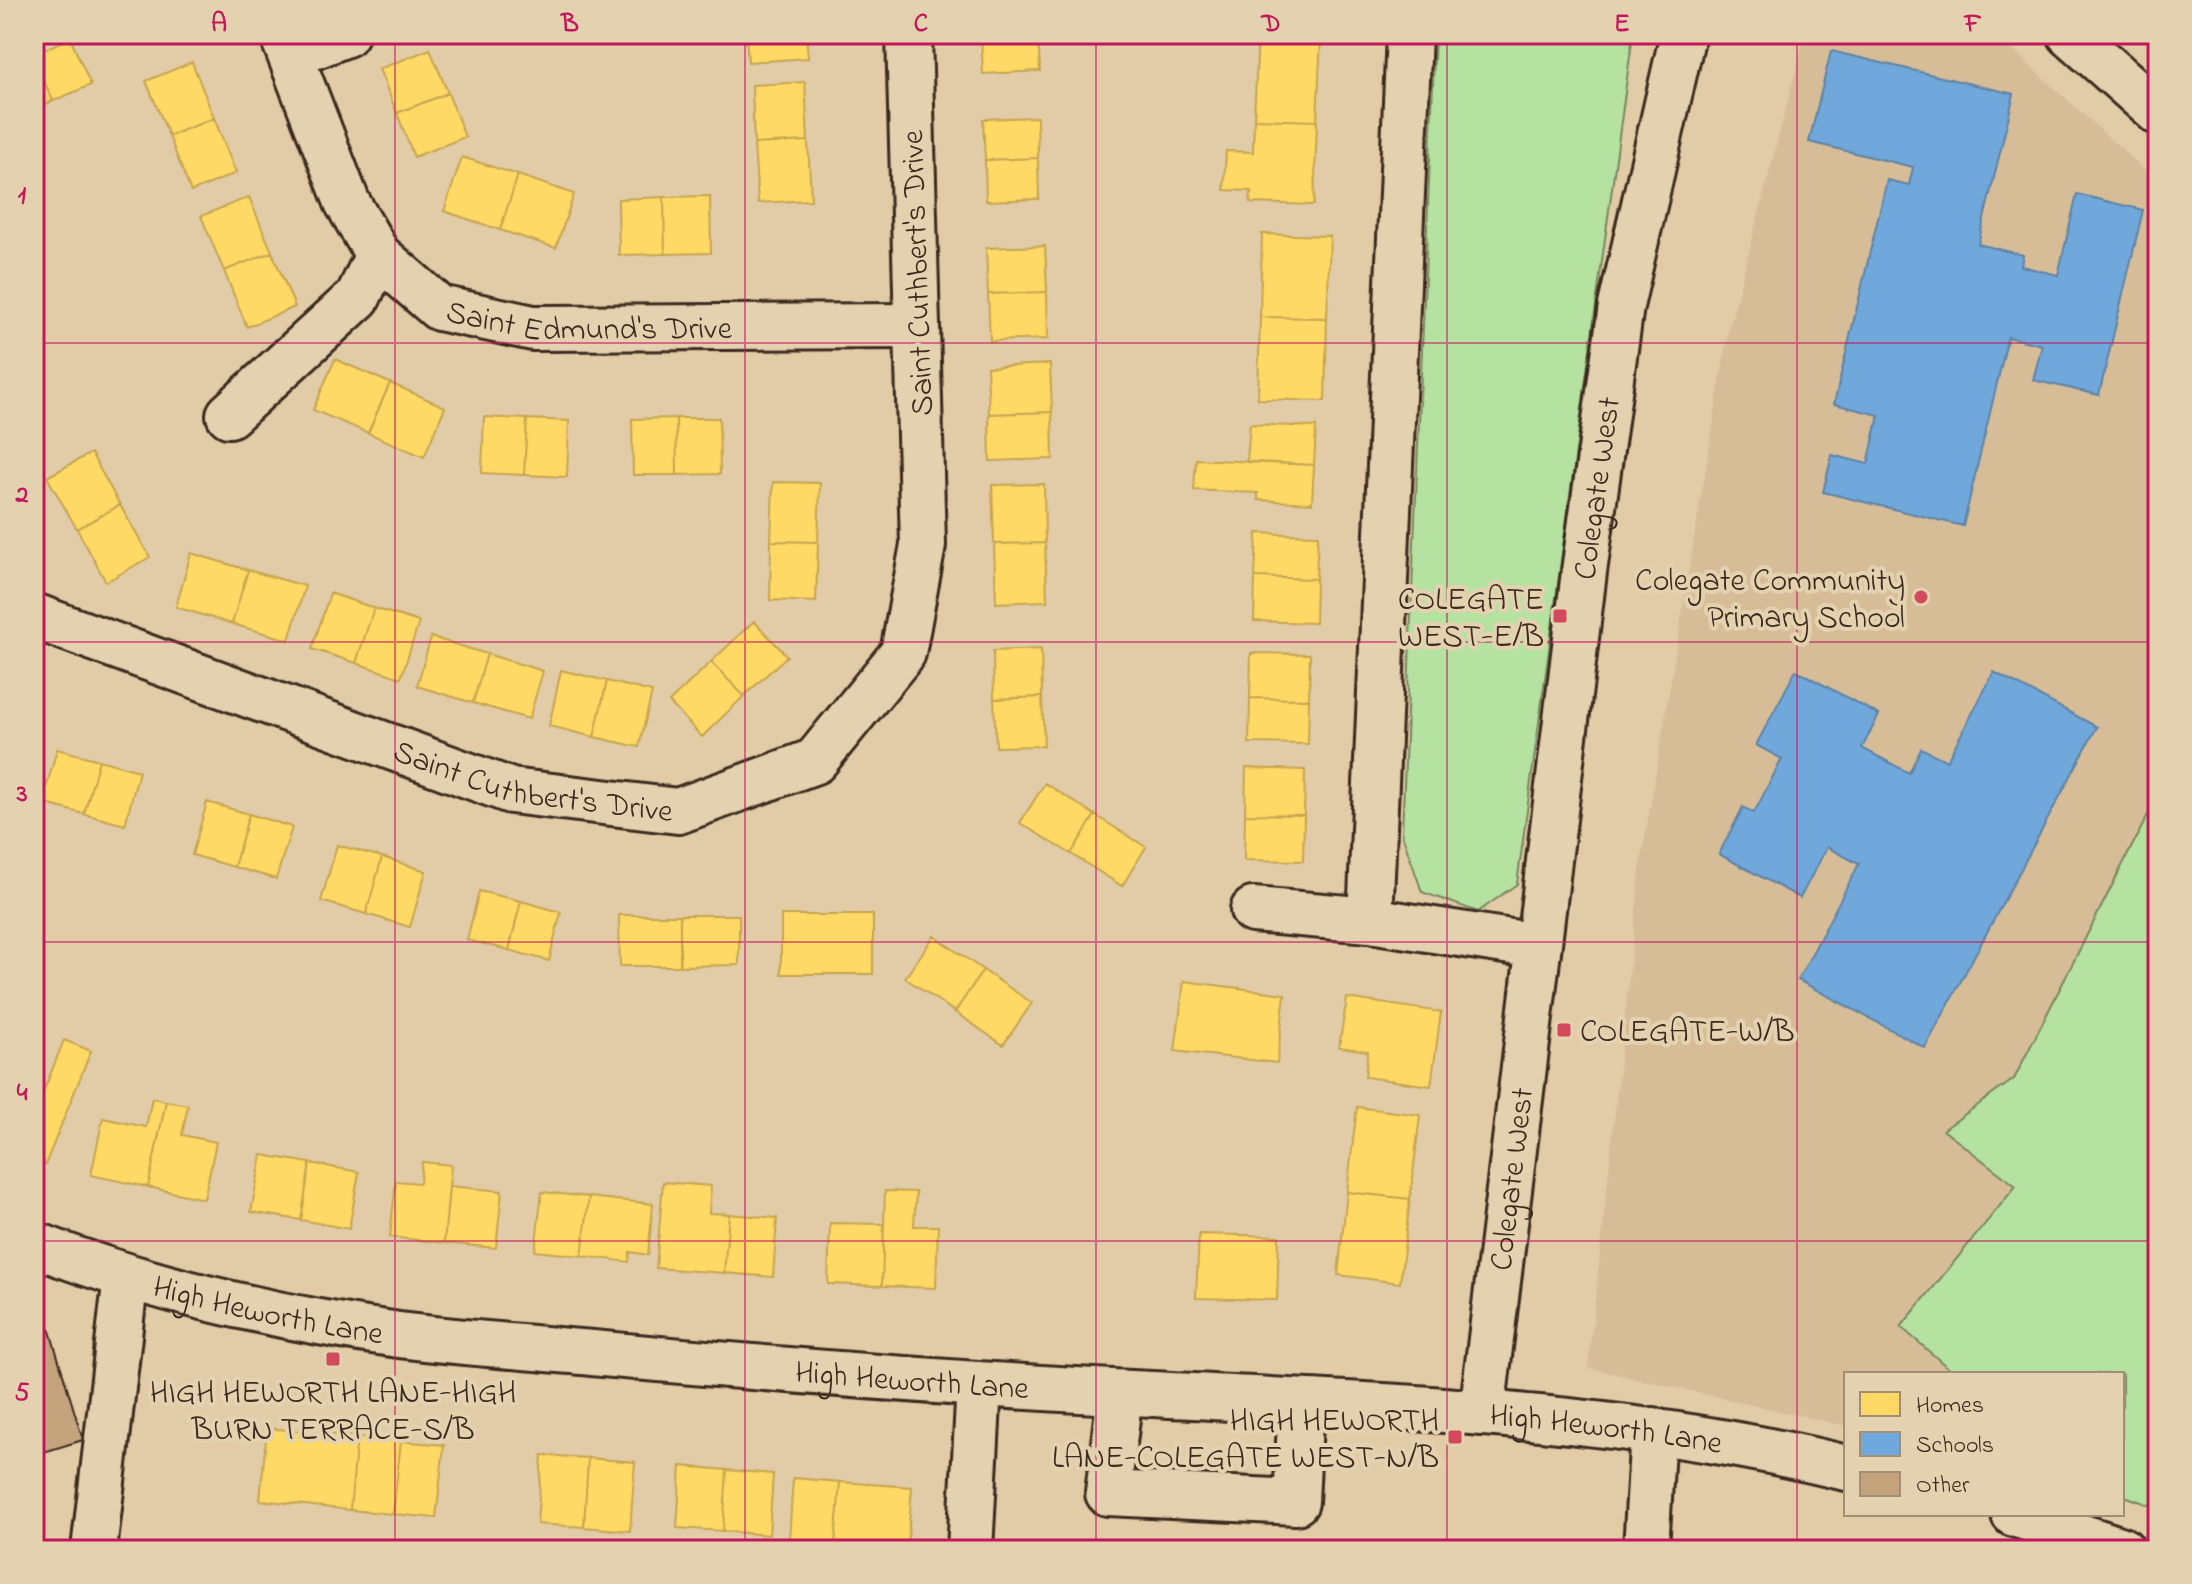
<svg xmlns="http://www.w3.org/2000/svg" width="2192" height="1584" viewBox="0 0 2192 1584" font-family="'Indie Flower',sans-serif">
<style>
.built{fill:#d6bd98}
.green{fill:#b5e2a0;stroke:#78865f;stroke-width:2}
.homes{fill:#ffd966;stroke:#c4a450;stroke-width:2}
.schools{fill:#6fa8dc;stroke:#5f82a3;stroke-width:2}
.building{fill:#c5a47d;stroke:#3b2a1e;stroke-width:2}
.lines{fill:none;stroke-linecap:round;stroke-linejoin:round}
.minor-casing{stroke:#3b2a1e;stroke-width:50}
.minor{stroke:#e4d1af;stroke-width:44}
.grid{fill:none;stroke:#c2185b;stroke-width:2;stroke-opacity:0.55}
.poi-dot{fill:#d1495b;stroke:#e4d1af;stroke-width:3}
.labels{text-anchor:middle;stroke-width:8;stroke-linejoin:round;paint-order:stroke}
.street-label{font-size:32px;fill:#3b2a1e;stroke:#e4d1af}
.poi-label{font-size:32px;fill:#3b2a1e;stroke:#e4d1af;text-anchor:end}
.neatline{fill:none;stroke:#c2185b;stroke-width:3}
.grid-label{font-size:26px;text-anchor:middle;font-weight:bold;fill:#c2185b}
</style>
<rect width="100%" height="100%" fill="#e2cca8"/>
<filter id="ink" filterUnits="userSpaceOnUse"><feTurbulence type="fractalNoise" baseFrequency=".0125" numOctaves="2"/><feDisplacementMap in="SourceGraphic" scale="16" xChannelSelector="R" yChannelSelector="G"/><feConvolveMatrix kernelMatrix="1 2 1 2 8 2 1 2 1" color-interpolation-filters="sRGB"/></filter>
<g filter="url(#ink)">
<path class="built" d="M 1805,34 L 1995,34 L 2158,182 L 2158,1508 L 2122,1495 L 2122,1374 L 1846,1374 L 1846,1426 L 1588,1368 L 1641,862 L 1728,332 Z"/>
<path class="green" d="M 1435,34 L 1633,34 L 1517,884 L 1478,912 L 1422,892 L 1402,834 Z
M 2158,795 L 2158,1508 L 2122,1495 L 2122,1374 L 1955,1374 L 1901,1327 L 2016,1186 L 1943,1130 L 2014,1079 Z"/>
<path class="homes" d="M 746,34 L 806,34 L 808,58 L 748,62 Z
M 981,34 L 1038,34 L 1040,71 L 983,74 Z
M 1258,35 L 1321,37 L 1317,121 L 1254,119 Z
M 70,38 L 91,85 L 53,101 L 34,59 L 34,54 Z
M 430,49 L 448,93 L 397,113 L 379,69 Z
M 34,59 L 53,101 L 34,109 Z
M 192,62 L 214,118 L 169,136 L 146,81 Z
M 805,82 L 808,141 L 754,144 L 752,85 Z
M 448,93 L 465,137 L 414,157 L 397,113 Z
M 1037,117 L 1038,158 L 985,160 L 983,119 Z
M 214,118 L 236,173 L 191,192 L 169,136 Z
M 1254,119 L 1317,121 L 1314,205 L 1250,203 L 1251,191 L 1224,190 L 1226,151 L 1253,152 Z
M 808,141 L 811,200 L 758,203 L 754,144 Z
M 462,157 L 518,175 L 500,230 L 444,211 Z
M 1038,158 L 1039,199 L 986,201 L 985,160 Z
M 518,175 L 574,194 L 556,248 L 500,230 Z
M 710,196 L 711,253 L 665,254 L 664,197 Z
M 249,197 L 272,252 L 224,271 L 201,216 Z
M 664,197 L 665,254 L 619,255 L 618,199 Z
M 1262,234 L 1330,236 L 1327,318 L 1260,317 Z
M 1045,246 L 1047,292 L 988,294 L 986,248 Z
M 272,252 L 295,307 L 247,327 L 224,271 Z
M 1047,292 L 1048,339 L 990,341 L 988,294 Z
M 1260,317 L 1327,318 L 1325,401 L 1258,399 Z
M 335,359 L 390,383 L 368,433 L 313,410 Z
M 1050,364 L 1052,412 L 989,414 L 987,367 Z
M 390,383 L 445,407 L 424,457 L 368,433 Z
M 1052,412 L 1053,459 L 990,461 L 989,414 Z
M 484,417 L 527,419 L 524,475 L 482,473 Z
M 676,418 L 677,475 L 633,475 L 632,419 Z
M 676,418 L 719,418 L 720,474 L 677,475 Z
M 527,419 L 569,421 L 567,477 L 524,475 Z
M 1250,424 L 1316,427 L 1314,465 L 1247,462 Z
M 91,453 L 120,505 L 77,529 L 47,477 Z
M 1196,459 L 1314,465 L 1312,503 L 1258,500 L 1258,493 L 1194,490 Z
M 773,482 L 820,483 L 818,542 L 771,541 Z
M 1044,484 L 1045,543 L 994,544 L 992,485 Z
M 120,505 L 150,557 L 106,582 L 77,529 Z
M 1257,533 L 1318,535 L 1316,579 L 1255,577 Z
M 771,541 L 818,542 L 816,602 L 770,600 Z
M 1045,543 L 1047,601 L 996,603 L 994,544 Z
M 191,553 L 248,570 L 232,624 L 176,607 Z
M 248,570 L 305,586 L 289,640 L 232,624 Z
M 1255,577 L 1316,579 L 1315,623 L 1254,621 Z
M 330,593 L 374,608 L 356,663 L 312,649 Z
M 374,608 L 419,622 L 401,678 L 356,663 Z
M 754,621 L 787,656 L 744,696 L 711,662 Z
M 431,637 L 487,654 L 473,703 L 417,686 Z
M 1041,649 L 1042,697 L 994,699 L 993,651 Z
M 1251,653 L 1310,654 L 1309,699 L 1250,698 Z
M 487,654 L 543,671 L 529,719 L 473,703 Z
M 711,662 L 744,696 L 702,737 L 669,702 Z
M 561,670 L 607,681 L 594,737 L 549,726 Z
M 607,681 L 652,692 L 639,747 L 594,737 Z
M 1042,697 L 1044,746 L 996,747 L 994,699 Z
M 1250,698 L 1309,699 L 1308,744 L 1249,743 Z
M 57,749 L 99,760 L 84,814 L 42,803 Z
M 99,760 L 139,771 L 125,825 L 84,814 Z
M 1246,768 L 1305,770 L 1304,815 L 1245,814 Z
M 1045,783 L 1095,815 L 1071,854 L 1020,823 Z
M 207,802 L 249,814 L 234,867 L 192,855 Z
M 249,814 L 292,827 L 276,879 L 234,867 Z
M 1245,814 L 1304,815 L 1303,861 L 1244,860 Z
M 1095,815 L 1146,847 L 1122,886 L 1071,854 Z
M 337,845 L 382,857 L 366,914 L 321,901 Z
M 382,857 L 426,871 L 410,927 L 366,914 Z
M 479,891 L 521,901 L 509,950 L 467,940 Z
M 521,901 L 561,912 L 549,961 L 509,950 Z
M 619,915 L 680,915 L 680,966 L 620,966 Z
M 680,915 L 739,915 L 739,965 L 680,966 Z
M 781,915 L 873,915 L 873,974 L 781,974 Z
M 934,936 L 983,970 L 955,1012 L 905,978 Z
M 983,970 L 1032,1003 L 1003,1045 L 955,1012 Z
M 1184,981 L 1285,994 L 1277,1063 L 1175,1051 Z
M 1347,998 L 1441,1012 L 1431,1086 L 1365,1077 L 1368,1051 L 1339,1047 Z
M 64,1040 L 91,1051 L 45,1165 L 34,1160 L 34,1091 L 42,1095 Z
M 152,1098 L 166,1101 L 148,1187 L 91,1175 L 103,1118 L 146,1127 Z
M 166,1101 L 188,1105 L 182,1135 L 216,1142 L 204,1199 L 148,1187 Z
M 1357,1107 L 1420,1115 L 1410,1199 L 1347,1192 Z
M 262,1155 L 310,1163 L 301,1220 L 251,1212 Z
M 422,1162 L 451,1165 L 444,1243 L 390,1237 L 396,1181 L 420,1183 Z
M 310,1163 L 359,1172 L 349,1229 L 301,1220 Z
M 663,1182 L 711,1186 L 709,1213 L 729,1214 L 724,1273 L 656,1268 Z
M 449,1186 L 502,1191 L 496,1248 L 444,1243 Z
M 885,1191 L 916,1192 L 914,1226 L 938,1226 L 936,1288 L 882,1286 Z
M 542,1192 L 589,1197 L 582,1256 L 535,1251 Z
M 1347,1192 L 1410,1199 L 1400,1283 L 1338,1275 Z
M 589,1197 L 653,1204 L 648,1255 L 630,1252 L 629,1262 L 582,1256 Z
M 729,1214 L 777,1218 L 773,1277 L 724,1273 Z
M 830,1223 L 884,1224 L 882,1286 L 828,1284 Z
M 1199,1234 L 1279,1236 L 1277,1300 L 1196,1298 Z
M 267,1428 L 357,1437 L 350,1510 L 260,1500 Z
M 357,1437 L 401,1441 L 393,1514 L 350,1510 Z
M 401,1441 L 444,1445 L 436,1518 L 393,1514 Z
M 542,1455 L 588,1458 L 584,1527 L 537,1524 Z
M 588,1458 L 635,1462 L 630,1531 L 584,1527 Z
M 681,1466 L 727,1470 L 723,1531 L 677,1528 Z
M 727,1470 L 773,1474 L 769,1535 L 723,1531 Z
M 793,1478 L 840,1482 L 835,1545 L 789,1541 Z
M 840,1482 L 912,1487 L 907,1550 L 835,1545 Z"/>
<path class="schools" d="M 1831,51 L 2014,94 L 1978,244 L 2023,255 L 2021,266 L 2058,275 L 2077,194 L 2143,210 L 2099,395 L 2033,380 L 2042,345 L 2008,337 L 1963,526 L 1823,492 L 1832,455 L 1868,464 L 1879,415 L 1834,404 L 1887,180 L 1909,185 L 1913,167 L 1809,142 Z
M 1796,670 L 1879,715 L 1862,748 L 1909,773 L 1921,748 L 1947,761 L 1994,672 L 2097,727 L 1925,1048 L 1798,980 L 1859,864 L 1827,847 L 1800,898 L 1719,854 L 1743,807 L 1754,813 L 1782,759 L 1756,745 Z"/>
<path class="building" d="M 34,1309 L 44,1311 L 83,1440 L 34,1455 Z"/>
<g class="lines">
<defs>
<g id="minor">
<path id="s1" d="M 282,34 L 347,202 L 378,255 L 439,308 L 533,328 L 917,326"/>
<path d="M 2070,34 L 2158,112"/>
<path d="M 292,55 L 346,34"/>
<path d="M 229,415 L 358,297 L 378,255"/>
<path id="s2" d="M 34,616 L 511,791 L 678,811 L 815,761 L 903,653 L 923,545 L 909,34"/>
<path d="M 1253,910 L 1370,920 L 1537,946"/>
<path d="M 1370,920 L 1409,34"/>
<path id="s3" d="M 34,1244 C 152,1290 274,1317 399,1335 C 463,1343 528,1347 592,1353 C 778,1370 965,1385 1152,1394 C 1384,1406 1619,1412 1846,1468"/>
<path d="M 1120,1393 L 1108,1493 L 1296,1502 L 1301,1402"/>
<path id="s4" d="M 1482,1413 L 1584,572 L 1621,306 L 1683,34"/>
<path d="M 2014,1514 L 2122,1550"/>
<path d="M 94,1550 L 126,1276"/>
<path d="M 970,1550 L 979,1385"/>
<path d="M 1646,1550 L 1653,1430"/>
</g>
</defs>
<use href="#minor" class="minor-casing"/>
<use href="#minor" class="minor"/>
</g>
</g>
<path class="grid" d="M 395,34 L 395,1550M 745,34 L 745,1550M 1096,34 L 1096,1550M 1447,34 L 1447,1550M 1797,34 L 1797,1550M 34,343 L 2158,343M 34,642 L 2158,642M 34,942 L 2158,942M 34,1241 L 2158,1241"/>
<g class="poi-dot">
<circle cx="1921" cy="597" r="8"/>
<rect x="1552" y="608" width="16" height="16" rx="4"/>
<rect x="1556" y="1022" width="16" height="16" rx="4"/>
<rect x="325" y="1351" width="16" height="16" rx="4"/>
<rect x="1447" y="1429" width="16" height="16" rx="4"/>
</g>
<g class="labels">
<g class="street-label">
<text transform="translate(916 273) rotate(-92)" y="11">Saint Cuthbert's Drive</text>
<text dy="11" stroke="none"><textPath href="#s1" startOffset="474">Saint Edmund's Drive</textPath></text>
<text dy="11" stroke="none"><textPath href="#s4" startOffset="932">Colegate West</textPath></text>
<text dy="11" stroke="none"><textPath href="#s2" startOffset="528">Saint Cuthbert's Drive</textPath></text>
<text dy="11" stroke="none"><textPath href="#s4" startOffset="236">Colegate West</textPath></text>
<text dy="11" stroke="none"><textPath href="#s3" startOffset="244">High Heworth Lane</textPath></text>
<text dy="11" stroke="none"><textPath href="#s3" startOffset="892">High Heworth Lane</textPath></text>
<text dy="11" stroke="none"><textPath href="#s3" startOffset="1588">High Heworth Lane</textPath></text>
</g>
<g class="poi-label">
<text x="1905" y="590">Colegate Community<tspan x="1905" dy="37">Primary School</tspan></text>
<text x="1544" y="609">COLEGATE<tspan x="1544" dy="37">WEST-E/B</tspan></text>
<text x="1580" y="1041" text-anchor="start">COLEGATE-W/B</text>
<text x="333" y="1402" text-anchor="middle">HIGH HEWORTH LANE-HIGH<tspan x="333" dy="37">BURN TERRACE-S/B</tspan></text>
<text x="1439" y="1430">HIGH HEWORTH<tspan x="1439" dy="37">LANE-COLEGATE WEST-N/B</tspan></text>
</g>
</g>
<rect width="2192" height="1584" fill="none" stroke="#e4d1af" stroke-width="88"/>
<rect x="1844" y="1372" width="280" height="144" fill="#e4d1af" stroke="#a08e75" stroke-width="2"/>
<rect x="1860" y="1392" width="40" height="24" fill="#ffd966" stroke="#a08e75" stroke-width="2"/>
<text x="1916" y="1412" font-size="24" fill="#3b2a1e">Homes</text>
<rect x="1860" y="1432" width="40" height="24" fill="#6fa8dc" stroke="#a08e75" stroke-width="2"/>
<text x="1916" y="1452" font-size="24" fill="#3b2a1e">Schools</text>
<rect x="1860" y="1472" width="40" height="24" fill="#c5a47d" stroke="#a08e75" stroke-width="2"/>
<text x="1916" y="1492" font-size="24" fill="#3b2a1e">Other</text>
<rect x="44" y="44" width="2104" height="1496" class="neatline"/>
<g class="grid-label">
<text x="219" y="31">A</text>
<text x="570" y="31">B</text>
<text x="921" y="31">C</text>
<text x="1271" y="31">D</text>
<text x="1622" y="31">E</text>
<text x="1973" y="31">F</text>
<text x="22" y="203">1</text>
<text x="22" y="502">2</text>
<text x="22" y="801">3</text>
<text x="22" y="1100">4</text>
<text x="22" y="1400">5</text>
</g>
</svg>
